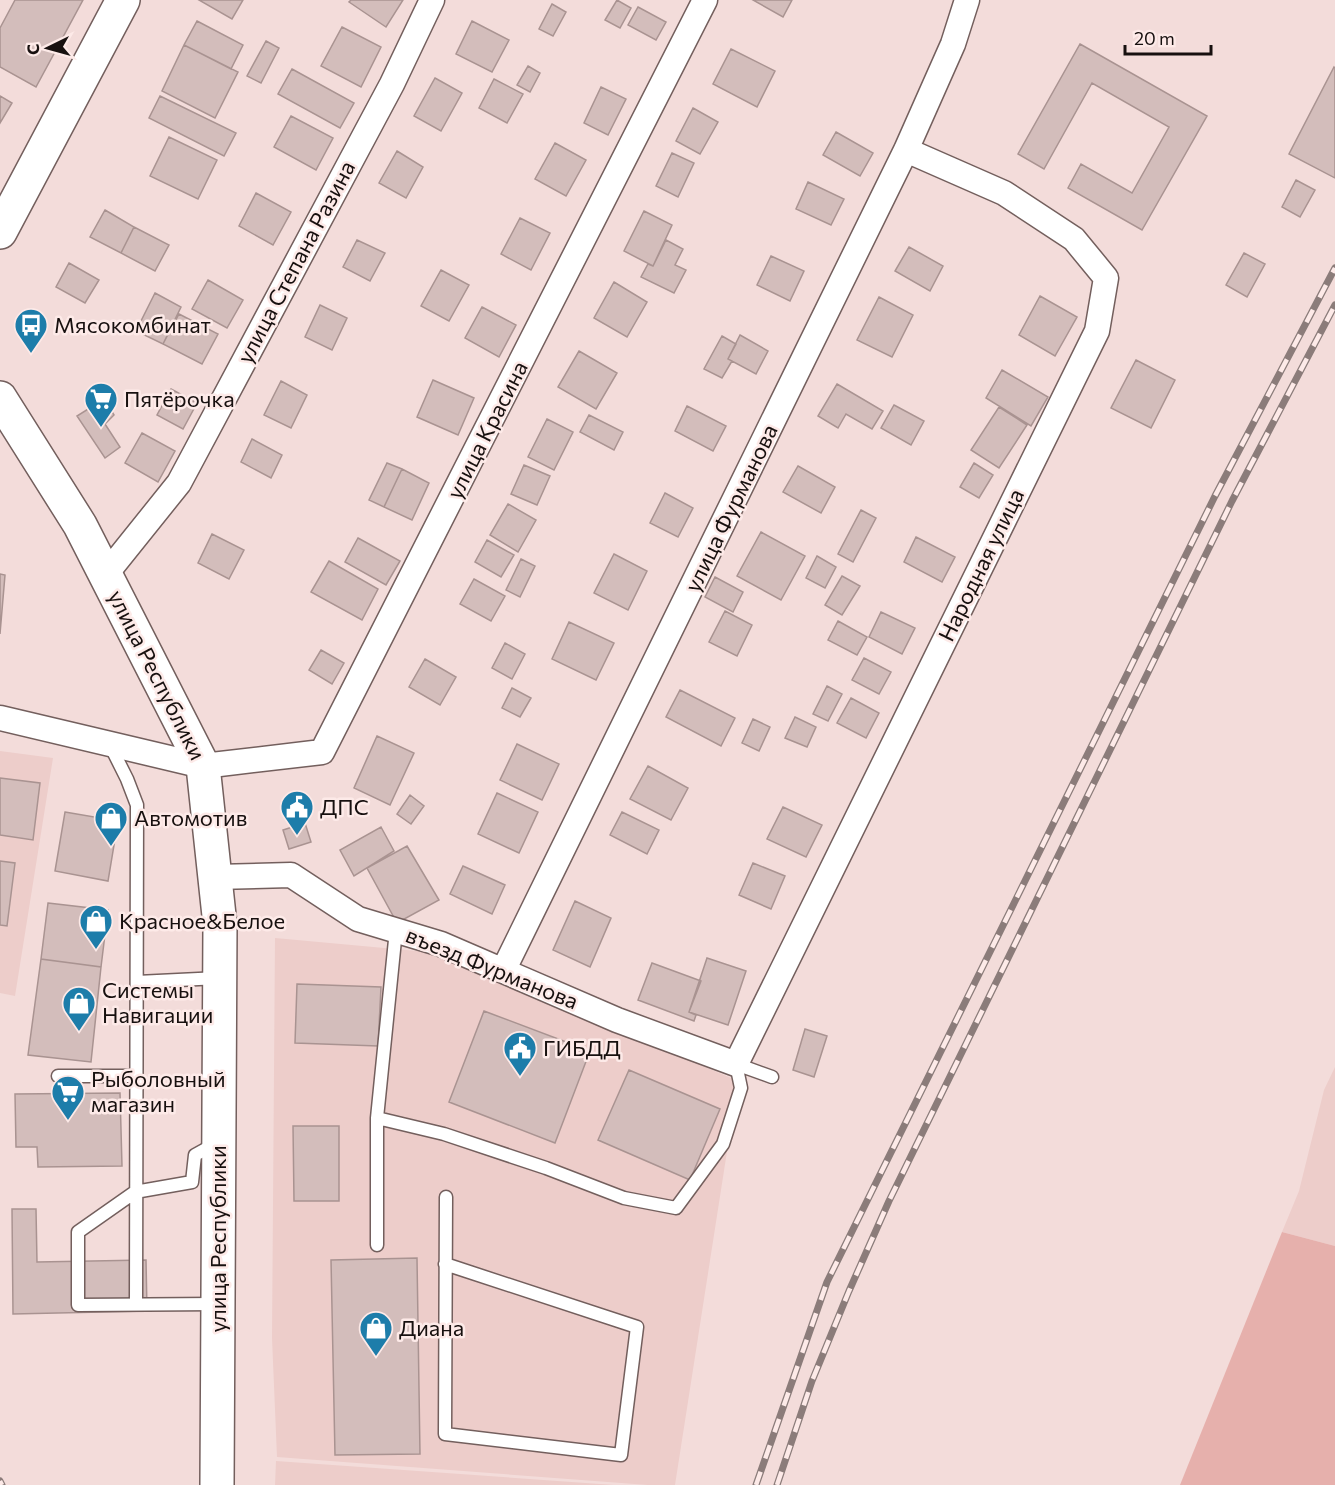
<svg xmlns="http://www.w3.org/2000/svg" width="1335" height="1485" viewBox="0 0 1335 1485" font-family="Commissioner,sans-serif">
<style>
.built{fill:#edcdca}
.green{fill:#e6b0ac}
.building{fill:#d3bdbb;stroke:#a99391;stroke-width:1.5}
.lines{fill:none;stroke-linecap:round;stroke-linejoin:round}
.service-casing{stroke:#735f5d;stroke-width:15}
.minor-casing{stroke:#735f5d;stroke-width:27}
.secondary-casing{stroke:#735f5d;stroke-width:36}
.primary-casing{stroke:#735f5d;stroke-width:36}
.service{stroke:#fff;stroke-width:12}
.minor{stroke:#fff;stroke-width:24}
.secondary{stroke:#fff;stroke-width:33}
.primary{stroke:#fff;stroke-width:33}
.rail-casing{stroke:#8b7c7a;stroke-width:7}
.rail{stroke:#fdeae8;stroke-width:4.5;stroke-dasharray:14;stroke-linecap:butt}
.labels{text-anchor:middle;stroke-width:5;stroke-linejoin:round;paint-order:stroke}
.street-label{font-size:22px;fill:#17100f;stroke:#fdeae8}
.poi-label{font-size:22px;fill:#17100f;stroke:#fdeae8;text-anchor:start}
</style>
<rect width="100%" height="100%" fill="#f3dcda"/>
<path class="built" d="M 0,751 L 53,758 L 15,996 L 0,993 Z
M 275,938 L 439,953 L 738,1081 L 675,1485 L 648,1485 L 277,1457 L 272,1338 Z
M 1335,1067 L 1335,1246 L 1282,1232 L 1299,1191 L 1324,1090 Z
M 276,1461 L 614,1485 L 275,1485 Z"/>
<path class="green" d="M 1282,1232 L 1335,1246 L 1335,1485 L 1180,1485 Z"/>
<path class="building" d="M 15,0 L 83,0 L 36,87 L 0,67 L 0,28 Z
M 199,0 L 243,0 L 232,19 Z
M 351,0 L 403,0 L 386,27 L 349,2 Z
M 617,0 L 631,8 L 620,28 L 605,20 Z
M 753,0 L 792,0 L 783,17 Z
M 552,4 L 566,12 L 553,36 L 539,29 Z
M 638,7 L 666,22 L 656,40 L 628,25 Z
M 197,21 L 243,45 L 231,69 L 184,45 Z
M 472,21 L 509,40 L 492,72 L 456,54 Z
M 342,27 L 381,47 L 361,87 L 321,66 Z
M 266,41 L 279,48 L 261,83 L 247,76 Z
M 1080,44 L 1207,116 L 1142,230 L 1068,188 L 1081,164 L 1132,193 L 1169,127 L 1092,83 L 1044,169 L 1018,154 Z
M 184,45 L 238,72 L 215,118 L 162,91 Z
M 731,49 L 775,71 L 757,107 L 713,84 Z
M 528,66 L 540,73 L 530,92 L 517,85 Z
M 1334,67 L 1335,68 L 1335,178 L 1289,154 Z
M 292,69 L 354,103 L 340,128 L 278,94 Z
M 435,78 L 462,93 L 441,131 L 414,116 Z
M 494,79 L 523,94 L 507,123 L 479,108 Z
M 601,87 L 626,99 L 608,135 L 584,123 Z
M 0,96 L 12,103 L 0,123 Z
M 160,96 L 236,133 L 224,156 L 149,118 Z
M 693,108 L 718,122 L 700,154 L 676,141 Z
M 291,116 L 333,138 L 316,170 L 274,147 Z
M 836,132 L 873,153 L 860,176 L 823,155 Z
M 169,137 L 217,160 L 198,199 L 150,176 Z
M 555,143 L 586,160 L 566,196 L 535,179 Z
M 397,151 L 423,167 L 406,198 L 379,183 Z
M 672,153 L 694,163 L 678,197 L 656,186 Z
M 1296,180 L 1315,190 L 1300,217 L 1282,207 Z
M 808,182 L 844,199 L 831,225 L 796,209 Z
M 256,193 L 291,212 L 273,245 L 239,226 Z
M 105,210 L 134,227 L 121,253 L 90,237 Z
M 644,211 L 672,225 L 653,266 L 624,251 Z
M 520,218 L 550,233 L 531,270 L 501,254 Z
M 134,227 L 169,245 L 155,271 L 121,253 Z
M 357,240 L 385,253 L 370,281 L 343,267 Z
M 666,240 L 683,249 L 675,265 L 686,270 L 674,293 L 641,277 L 648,264 L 653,266 Z
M 909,247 L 943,266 L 930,291 L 895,271 Z
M 1244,253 L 1265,264 L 1247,297 L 1226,285 Z
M 771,256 L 804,271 L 790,301 L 757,285 Z
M 69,263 L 99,280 L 85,303 L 56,287 Z
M 441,270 L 469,285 L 449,321 L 421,306 Z
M 208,280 L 243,300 L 227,328 L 192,309 Z
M 614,282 L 647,302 L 627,337 L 594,318 Z
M 155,293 L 181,307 L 163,344 L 136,331 Z
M 1040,296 L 1077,317 L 1055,356 L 1019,335 Z
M 879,297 L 913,315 L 892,357 L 857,340 Z
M 320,305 L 347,318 L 332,350 L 305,337 Z
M 482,307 L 516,325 L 499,357 L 465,338 Z
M 179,314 L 218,334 L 202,364 L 163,344 Z
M 740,335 L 768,351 L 756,374 L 728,359 Z
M 722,336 L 736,344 L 728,359 L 732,361 L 722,378 L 704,369 Z
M 579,351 L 617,373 L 596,409 L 558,387 Z
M 1136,360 L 1175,380 L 1151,428 L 1111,408 Z
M 1002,370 L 1048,397 L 1031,426 L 986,398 Z
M 433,380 L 474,398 L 458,435 L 417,417 Z
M 281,381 L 307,395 L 291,428 L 264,415 Z
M 837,384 L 883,411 L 872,429 L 846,414 L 838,428 L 818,416 Z
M 171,389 L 197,403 L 183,429 L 157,415 Z
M 104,399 L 114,415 L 105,424 L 120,447 L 105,458 L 77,416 Z
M 894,405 L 924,421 L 911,445 L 881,428 Z
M 687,406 L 726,426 L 713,451 L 675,431 Z
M 999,407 L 1027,425 L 999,468 L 971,450 Z
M 589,415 L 623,432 L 614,450 L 580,432 Z
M 547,419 L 573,432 L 554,470 L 528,457 Z
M 142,433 L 175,451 L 158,482 L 125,463 Z
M 252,439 L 282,455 L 271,478 L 241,462 Z
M 387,463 L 402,469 L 384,507 L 369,500 Z
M 974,463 L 993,475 L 979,498 L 960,487 Z
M 524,465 L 550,476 L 537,505 L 511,494 Z
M 798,466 L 835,487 L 821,513 L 783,492 Z
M 402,469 L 429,483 L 412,520 L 384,507 Z
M 665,493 L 693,508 L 678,537 L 650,523 Z
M 508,504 L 536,520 L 518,552 L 490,535 Z
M 861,510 L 876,518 L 853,562 L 838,554 Z
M 761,532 L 805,556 L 781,600 L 737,576 Z
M 212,534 L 244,550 L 229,579 L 198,563 Z
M 916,537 L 955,557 L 942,582 L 904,562 Z
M 358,538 L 400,561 L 386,585 L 345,562 Z
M 487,540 L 514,555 L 501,577 L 475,562 Z
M 614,554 L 647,571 L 628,610 L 594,593 Z
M 817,556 L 836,567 L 825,588 L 806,578 Z
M 521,559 L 535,566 L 520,597 L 506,590 Z
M 329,561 L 378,589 L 362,620 L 311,592 Z
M 0,574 L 5,575 L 0,634 Z
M 842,576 L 860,586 L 842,615 L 825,605 Z
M 715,577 L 743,592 L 733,612 L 705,597 Z
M 474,579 L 505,596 L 491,621 L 460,604 Z
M 725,611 L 752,625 L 737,656 L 709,642 Z
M 881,612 L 915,628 L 902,654 L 869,637 Z
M 838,621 L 867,637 L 857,655 L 828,640 Z
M 569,622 L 614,643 L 596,680 L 552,659 Z
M 505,643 L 525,654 L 512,679 L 492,668 Z
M 321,650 L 344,663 L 332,684 L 309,670 Z
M 864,658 L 891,672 L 879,694 L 852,680 Z
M 425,659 L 456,677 L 440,705 L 409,687 Z
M 827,686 L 842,694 L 828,721 L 813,714 Z
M 512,688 L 531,698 L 520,717 L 502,708 Z
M 680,690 L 735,718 L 721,746 L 666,717 Z
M 851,698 L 879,713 L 866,738 L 837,723 Z
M 795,717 L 816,727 L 807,747 L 785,738 Z
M 753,719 L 770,727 L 759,751 L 742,743 Z
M 377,736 L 414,753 L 390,805 L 354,788 Z
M 517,744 L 559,764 L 542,800 L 500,780 Z
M 648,766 L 688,788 L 671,820 L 630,799 Z
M 0,778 L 40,783 L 33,840 L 0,835 Z
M 497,793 L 538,812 L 519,853 L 478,834 Z
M 410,795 L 424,806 L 411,824 L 397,814 Z
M 783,807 L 822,825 L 806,857 L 767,839 Z
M 65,812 L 118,821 L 108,881 L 55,871 Z
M 622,812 L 659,830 L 647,854 L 610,835 Z
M 305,823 L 311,842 L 289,849 L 283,830 Z
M 381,827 L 394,851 L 354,876 L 340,850 Z
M 407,846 L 439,900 L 397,923 L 367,868 Z
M 0,861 L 15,863 L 7,926 L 0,925 Z
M 753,863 L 785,876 L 771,909 L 739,895 Z
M 463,866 L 505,885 L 492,914 L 450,894 Z
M 575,901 L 611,918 L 590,967 L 553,950 Z
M 48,903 L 108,910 L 101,967 L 41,959 Z
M 707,958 L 746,971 L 728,1025 L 689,1012 Z
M 41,959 L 101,967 L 91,1062 L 28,1055 Z
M 652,963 L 701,981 L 689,1012 L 696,1015 L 694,1021 L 638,1000 Z
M 297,984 L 381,987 L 378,1046 L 295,1043 Z
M 484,1011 L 590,1051 L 555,1143 L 449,1102 Z
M 805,1029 L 827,1036 L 814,1077 L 793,1070 Z
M 629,1070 L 720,1109 L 690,1180 L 598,1140 Z
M 120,1093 L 122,1166 L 38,1167 L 37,1147 L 16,1147 L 15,1094 Z
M 293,1126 L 339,1126 L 339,1201 L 294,1201 Z
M 12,1209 L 36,1209 L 37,1262 L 146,1260 L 147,1311 L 13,1314 Z
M 417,1258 L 420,1454 L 335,1455 L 331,1260 Z"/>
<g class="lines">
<defs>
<path id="service" d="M 110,745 L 127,779 L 137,805 L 136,1304
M 396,930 L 377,1118 L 444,1134 L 546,1168 L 624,1198 L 676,1208 L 723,1144 L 741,1088 L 736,1064
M 137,982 L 219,978
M 736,1064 L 772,1077
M 58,1076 L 136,1076
M 377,1118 L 377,1245
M 215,1144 L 195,1155 L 192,1182 L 135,1192 L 78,1232 L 78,1305 L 217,1304
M 445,1264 L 637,1327 L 621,1455 L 445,1434 L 446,1197"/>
<path id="minor" d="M 106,574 L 179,483 L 392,84 L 432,0
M 0,718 L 203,766 L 322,752 L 705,0
M 216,877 L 291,875 L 358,919 L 441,944 L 617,1020 L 736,1064 L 1097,331 L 1106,278 L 1074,239 L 1004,193 L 906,150
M 504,969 L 906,150 L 953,44 L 967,0"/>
<path id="secondary" d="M 0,232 L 123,0"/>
<path id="primary" d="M 0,398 L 80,525 L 203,766 L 220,925 L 217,1485"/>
</defs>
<use href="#service" class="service-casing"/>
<use href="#minor" class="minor-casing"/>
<use href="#secondary" class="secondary-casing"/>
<use href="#primary" class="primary-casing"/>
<use href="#service" class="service"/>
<use href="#minor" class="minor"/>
<use href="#secondary" class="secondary"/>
<use href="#primary" class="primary"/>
<defs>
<path id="rail" d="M 0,1481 L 2,1485
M 756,1485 L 827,1282 L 1215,496 L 1335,268
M 777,1485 L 812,1381 L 849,1291 L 889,1201 L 1232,501 L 1335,305"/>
</defs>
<use href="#rail" class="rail-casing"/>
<use href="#rail" class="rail"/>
</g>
<defs>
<symbol id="bus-pin" viewBox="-11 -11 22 30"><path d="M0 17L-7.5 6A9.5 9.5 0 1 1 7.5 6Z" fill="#1d7daa" stroke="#fdeae8"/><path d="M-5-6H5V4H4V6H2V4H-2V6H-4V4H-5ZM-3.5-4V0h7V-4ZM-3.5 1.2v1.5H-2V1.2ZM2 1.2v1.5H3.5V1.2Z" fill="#fff"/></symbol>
<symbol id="supermarket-pin" viewBox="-11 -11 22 30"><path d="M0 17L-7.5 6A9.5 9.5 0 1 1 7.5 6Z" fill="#1d7daa" stroke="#fdeae8"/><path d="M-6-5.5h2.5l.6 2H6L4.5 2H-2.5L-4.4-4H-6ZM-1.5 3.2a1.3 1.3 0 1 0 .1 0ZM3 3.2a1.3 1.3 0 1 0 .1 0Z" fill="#fff"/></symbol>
<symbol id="civic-pin" viewBox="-11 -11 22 30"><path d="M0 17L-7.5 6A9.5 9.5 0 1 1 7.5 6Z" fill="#1d7daa" stroke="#fdeae8"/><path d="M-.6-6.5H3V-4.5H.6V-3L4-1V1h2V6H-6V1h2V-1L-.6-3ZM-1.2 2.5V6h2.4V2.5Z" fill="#fff"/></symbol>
<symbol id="shop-pin" viewBox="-11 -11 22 30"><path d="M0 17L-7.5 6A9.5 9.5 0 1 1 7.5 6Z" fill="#1d7daa" stroke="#fdeae8"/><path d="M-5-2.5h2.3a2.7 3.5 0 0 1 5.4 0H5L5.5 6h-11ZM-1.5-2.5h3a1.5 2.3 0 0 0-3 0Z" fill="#fff"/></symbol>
</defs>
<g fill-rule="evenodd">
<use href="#bus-pin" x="12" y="306" width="38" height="52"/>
<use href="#supermarket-pin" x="82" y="380" width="38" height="52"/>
<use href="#civic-pin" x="278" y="788" width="38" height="52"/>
<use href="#shop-pin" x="92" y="799" width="38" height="52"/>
<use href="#shop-pin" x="77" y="902" width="38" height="52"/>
<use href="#shop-pin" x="60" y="984" width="38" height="52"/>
<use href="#civic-pin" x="501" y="1029" width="38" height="52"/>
<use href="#supermarket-pin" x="49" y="1073" width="38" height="52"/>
<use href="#shop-pin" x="357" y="1309" width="38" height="52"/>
</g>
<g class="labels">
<g class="street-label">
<text transform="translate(296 262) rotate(-62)" y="8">улица Степана Разина</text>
<text transform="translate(487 430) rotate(-63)" y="8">улица Красина</text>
<text transform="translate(731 508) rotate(-64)" y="8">улица Фурманова</text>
<text transform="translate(981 565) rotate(-64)" y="8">Народная улица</text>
<text transform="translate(157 675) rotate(63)" y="8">улица Республики</text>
<text transform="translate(492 968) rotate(22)" y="8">въезд Фурманова</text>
<text transform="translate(218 1239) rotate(-90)" y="8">улица Республики</text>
</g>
<g class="poi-label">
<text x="54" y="333">Мясокомбинат</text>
<text x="124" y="407">Пятёрочка</text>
<text x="320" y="815">ДПС</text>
<text x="134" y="826">Автомотив</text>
<text x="119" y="929">Красное&amp;Белое</text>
<text x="102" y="998">Системы<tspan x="102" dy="25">Навигации</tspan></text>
<text x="543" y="1056">ГИБДД</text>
<text x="91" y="1087">Рыболовный<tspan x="91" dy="25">магазин</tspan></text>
<text x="399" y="1336">Диана</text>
</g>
</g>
<g transform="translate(48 48) rotate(265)" stroke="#fdeae8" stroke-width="4.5" paint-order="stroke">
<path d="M0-4.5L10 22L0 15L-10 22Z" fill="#17100f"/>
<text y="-9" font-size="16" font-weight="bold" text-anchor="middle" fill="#17100f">С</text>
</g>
<path d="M1125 45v9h86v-9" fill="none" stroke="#17100f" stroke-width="3"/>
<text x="1134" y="45" font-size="18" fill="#17100f" stroke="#fdeae8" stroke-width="4.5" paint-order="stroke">20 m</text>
</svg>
